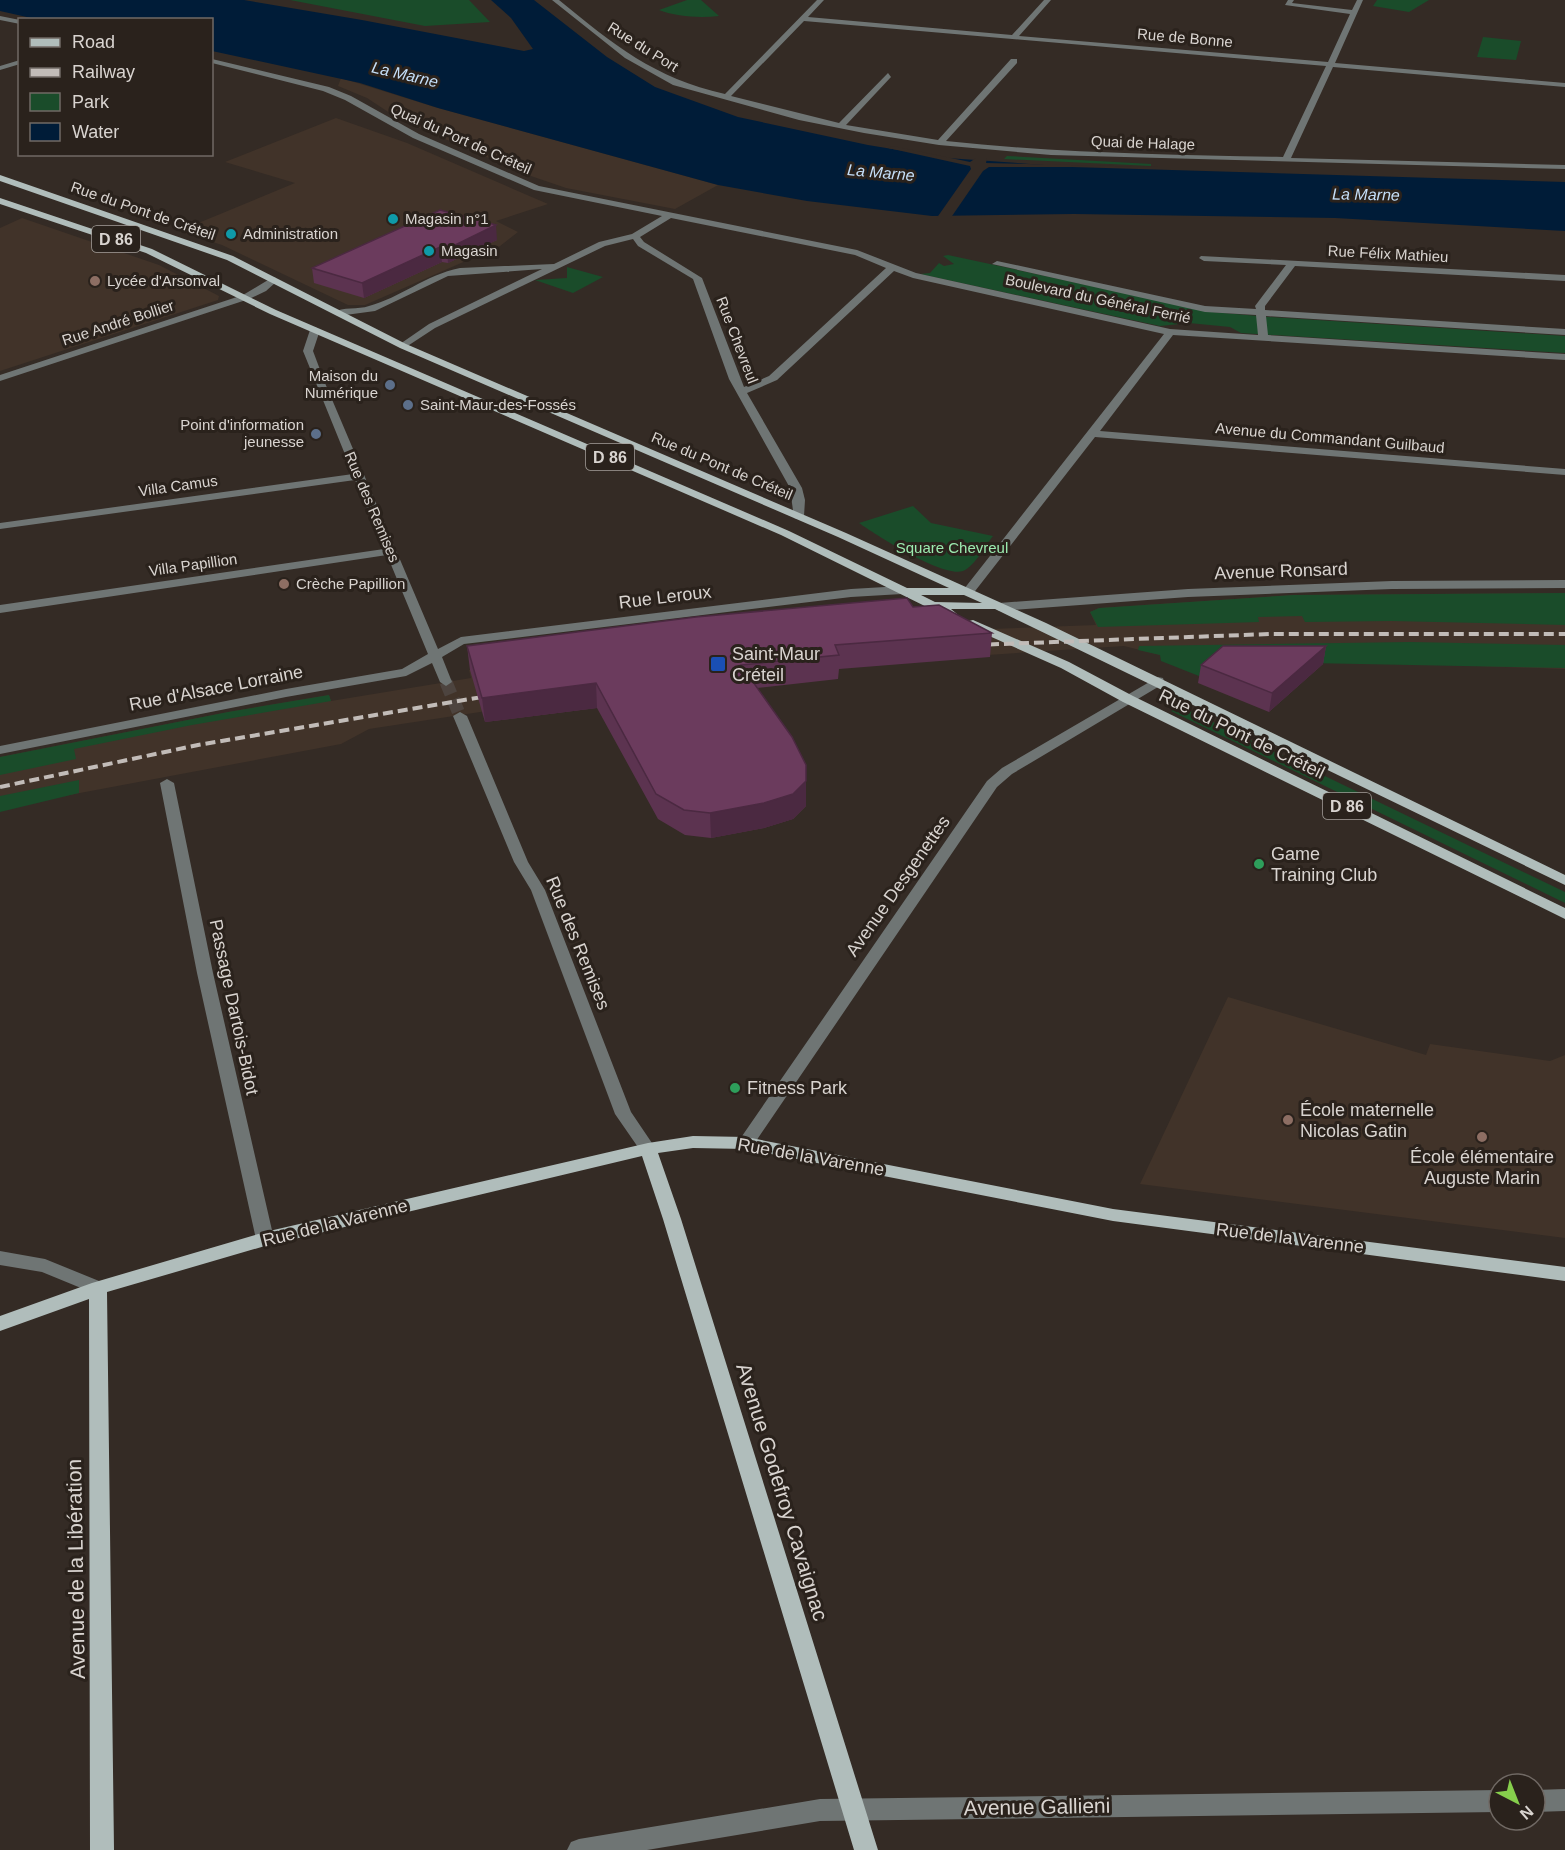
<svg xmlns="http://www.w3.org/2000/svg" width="1565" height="1850" viewBox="0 0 1565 1850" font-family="Arial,sans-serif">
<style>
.built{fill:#413329}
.green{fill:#1a4c2a}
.water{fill:#001c38}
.pier{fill:#342b25}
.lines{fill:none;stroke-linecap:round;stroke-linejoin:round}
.minor-tunnel{stroke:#4d443f;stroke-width:13;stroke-dasharray:13 6;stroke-linecap:butt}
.minor{fill:#6f7574;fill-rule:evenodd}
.major{fill:#b0bdbb;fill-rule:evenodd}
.rail{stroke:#c2bcb8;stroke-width:4;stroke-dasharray:10 5;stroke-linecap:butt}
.wall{fill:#5c3350}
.shaded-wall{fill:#4b2941}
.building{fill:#6b3b5d;stroke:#4b2941;stroke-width:1.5}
.culture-dot{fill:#0f9aa8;stroke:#2a221c;stroke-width:2}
.education-dot{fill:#8d6e63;stroke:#2a221c;stroke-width:2}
.service-dot{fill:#5c6f8a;stroke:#2a221c;stroke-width:2}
.transit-dot{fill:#1a4fb4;stroke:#2a221c;stroke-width:2}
.leisure-dot{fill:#2e9e5b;stroke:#2a221c;stroke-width:2}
.labels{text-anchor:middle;stroke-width:6;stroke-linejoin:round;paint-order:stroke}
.far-street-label{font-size:15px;fill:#d9d4d0;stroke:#2a221c}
.far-poi-label{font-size:15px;fill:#d9d4d0;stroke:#2a221c;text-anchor:start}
.far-park-label{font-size:15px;fill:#9ceaaf;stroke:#2a221c}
.far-water-label{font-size:16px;font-style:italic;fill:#c5dff9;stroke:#2a221c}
.shield{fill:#2a221c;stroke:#a49f9a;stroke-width:1.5}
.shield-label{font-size:16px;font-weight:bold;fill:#d9d4d0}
.street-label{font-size:18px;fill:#d9d4d0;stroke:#2a221c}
.poi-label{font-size:18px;fill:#d9d4d0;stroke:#2a221c;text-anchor:start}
.near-street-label{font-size:21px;fill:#d9d4d0;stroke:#2a221c}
</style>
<rect width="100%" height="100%" fill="#342b25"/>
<path class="built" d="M 341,78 L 438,108 L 718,185 L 675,209 L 566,188 L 528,175 L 399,119 L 367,98 L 338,86 Z
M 336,118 L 407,143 L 548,204 L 496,221 L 518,232 L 500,246 L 365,305 L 348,305 L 222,245 L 179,231 L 295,183 L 225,162 Z
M 22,218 L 159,265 L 219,296 L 218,300 L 0,371 L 0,228 Z
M 1565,593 L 1565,669 L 1160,655 L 1124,646 L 942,658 L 778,674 L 480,712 L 369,729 L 341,744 L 0,808 L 0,757 L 228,712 L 329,695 L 331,701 L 471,678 L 469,670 L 697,640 L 1096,625 L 1090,612 L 1099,608 L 1293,595 Z
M 1228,997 L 1426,1055 L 1430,1044 L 1550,1061 L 1565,1055 L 1565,1238 L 1140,1184 Z"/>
<path class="green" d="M 290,0 L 469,0 L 490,22 L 425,26 Z
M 687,0 L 701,0 L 719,16 C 700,18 677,17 659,10 Z
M 1377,0 L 1429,0 L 1409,12 L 1373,6 Z
M 1483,37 L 1521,41 L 1516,60 L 1477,57 Z
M 1007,156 L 1151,164 L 1151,166 L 1004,159 Z
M 948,255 L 1212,312 L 1269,317 L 1565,336 L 1565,353 L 1241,333 L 1230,327 L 1189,323 L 1160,326 L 920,274 L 930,273 L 939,263 L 944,266 L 954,264 L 943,256 Z
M 567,267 L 603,277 L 573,293 L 535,280 L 567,278 Z
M 913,506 L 931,523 L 993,536 C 985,546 975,566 963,571 C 943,578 876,535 859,523 Z
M 1565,593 L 1565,625 L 1391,621 L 1305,622 L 1302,616 L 1258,617 L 1259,622 L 1098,627 L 1090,612 L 1099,608 L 1293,595 Z
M 1410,642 L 1565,645 L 1565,668 L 1261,662 L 1204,678 L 1161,661 L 1160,655 L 1138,650 L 1139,646 Z
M 329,695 L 331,701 L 192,725 L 74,749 L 76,759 L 0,775 L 0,757 L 228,712 Z
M 1180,706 L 1565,892 L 1565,903 L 1171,711 Z
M 79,780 L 79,793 L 0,812 L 0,796 Z"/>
<path class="water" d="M 0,0 L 244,0 L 362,20 L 524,51 L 533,49 L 511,18 L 491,0 L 534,0 L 607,57 L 655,87 L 738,117 L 868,145 L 947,158 L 1072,167 L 1565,182 L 1565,231 L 1335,218 L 1074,214 L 932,216 L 807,201 L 718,185 L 438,108 L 360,83 L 212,51 L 212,20 L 40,20 L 0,11 Z"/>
<path class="pier" d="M 893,146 L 970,162 L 976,158 L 987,158 L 986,163 L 1159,167 L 989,167 L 983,171 L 950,219 L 936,219 L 971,169 L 970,166 L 888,148 Z"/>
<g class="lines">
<path class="minor-tunnel" d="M 446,682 L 460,716"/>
<path class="minor" d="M 552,0 L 559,0 C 614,45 654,78 725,94 L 817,0 L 824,0 L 808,17 L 1012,35 L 1044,0 L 1051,0 L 1019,36 L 1328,62 L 1350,14 L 1285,5 L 1288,0 L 1294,0 L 1292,3 L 1352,10 L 1357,0 L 1363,0 L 1335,63 L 1565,83 L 1565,87 L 1333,67 L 1291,158 L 1565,165 L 1565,169 L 1051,155 L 939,145 L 864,133 L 799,120 L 673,85 L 625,58 ZM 804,21 L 1326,66 L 1283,157 C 1170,155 1058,153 946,141 L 1017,63 L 1017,59 L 1011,59 L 938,140 L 846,125 L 891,77 L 888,73 L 839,123 L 731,96 Z
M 0,16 L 20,20 L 20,24 L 0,20 Z
M 212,59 L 329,87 L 351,96 L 419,134 L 539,186 L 857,250 L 916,273 L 1170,329 L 1258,335 L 1256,315 L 1205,312 L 992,264 L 997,261 L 1205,306 L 1256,309 L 1255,306 L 1286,265 L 1204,261 L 1199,258 L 1201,256 L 1565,275 L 1565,281 L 1295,266 L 1265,306 L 1265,310 L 1565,329 L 1565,335 L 1266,316 L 1268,335 L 1565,354 L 1565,360 L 1173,335 L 1100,431 L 1565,469 L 1565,475 L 1095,437 L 972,595 L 964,595 L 964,589 L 1164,334 L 913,278 L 894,271 L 777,380 L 747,393 L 802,488 L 805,500 L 804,516 L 798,519 L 794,518 L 790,488 L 729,379 L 693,279 L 638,246 L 633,239 L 605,246 L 435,328 L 403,349 L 398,346 L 400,344 L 429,324 L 542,269 L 448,276 L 375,311 L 338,316 L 333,313 C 343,306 358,310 369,306 C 400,298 425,275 460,268 L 554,264 L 599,242 L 632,234 L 662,216 L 534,190 L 413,138 L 345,100 L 323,91 L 212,63 ZM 671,218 L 855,255 L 886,268 L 769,376 L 744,387 L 702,278 L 644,242 L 640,237 Z
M 20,60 L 20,64 L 0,70 L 0,66 Z
M 273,277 L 276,278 L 276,282 L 266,291 L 249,299 L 0,381 L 0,375 L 243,295 Z
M 315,327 L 320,330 L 313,351 L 325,383 L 438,649 L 461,637 L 851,589 L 902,586 L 908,590 L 902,594 L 851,597 L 464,644 L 442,657 L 452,682 L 446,686 L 440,682 L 432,663 L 406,676 L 286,697 L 0,754 L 0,746 L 286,689 L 402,669 L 428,654 L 387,555 L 0,613 L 0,605 L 384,549 L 355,480 L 0,529 L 0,523 L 353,474 L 303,351 L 310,330 Z
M 1565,580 L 1565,588 L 1392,589 L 1188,597 L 999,611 L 993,607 L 999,603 L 1188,589 L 1392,581 Z
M 1158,677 L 1163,678 L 1164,681 L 1163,684 L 1012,774 L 997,787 L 752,1147 L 740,1147 L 738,1143 L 740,1139 L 987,781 L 1002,768 Z
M 460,712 L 467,716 L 528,862 L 545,890 L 631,1112 L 656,1149 L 654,1153 L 642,1153 L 615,1114 L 531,890 L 514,862 L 453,716 Z
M 167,779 L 174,783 L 213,973 L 274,1239 L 271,1244 L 265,1246 L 259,1244 L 256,1239 L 197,973 L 160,783 Z
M 0,1251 L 45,1259 L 104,1283 L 107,1288 L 104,1293 L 98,1295 L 42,1272 L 0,1265 Z
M 1565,1789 L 1565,1811 L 1535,1812 L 1535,1790 Z
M 1499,1790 L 1499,1812 L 820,1821 L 647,1850 L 567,1850 L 571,1842 L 579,1839 L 820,1799 Z"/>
<path class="major" d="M 0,175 L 233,256 L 406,344 L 846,533 L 1046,623 L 1565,875 L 1565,885 L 995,609 L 951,609 L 957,614 L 951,618 L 947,617 L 781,535 L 270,314 L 146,253 L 0,204 L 0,198 L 152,249 L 276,310 L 789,531 L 907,588 L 949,588 L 838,537 L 400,348 L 227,260 L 0,181 ZM 921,595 L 964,595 L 982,603 L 935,602 Z
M 973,620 L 1069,662 L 1133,696 L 1565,908 L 1565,919 L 1123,702 L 1061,668 L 969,627 L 967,624 L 969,621 Z
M 693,1136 L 746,1137 L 1113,1209 L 1565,1267 L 1565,1281 L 1113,1221 L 746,1149 L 693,1148 L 658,1153 L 681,1219 L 878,1850 L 854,1850 L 663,1219 L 642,1156 L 265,1246 L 107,1292 L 114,1850 L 90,1850 L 89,1299 L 0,1331 L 0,1316 L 92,1283 L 265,1232 L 648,1143 Z"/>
<path class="rail" d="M 974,645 L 1270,634 L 1565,634
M 0,787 L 198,745 L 494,695"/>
</g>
<path class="wall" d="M 440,210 L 497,240 L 448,263 L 442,262 L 364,298 L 314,283 L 312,268 Z
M 913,607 L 992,633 L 990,657 L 839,669 L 838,679 L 757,688 L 806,765 L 806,806 L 793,819 L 764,828 L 711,838 L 685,835 L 658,819 L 597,708 L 485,722 L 470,670 L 467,646 Z
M 1326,646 L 1323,664 L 1269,712 L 1198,683 L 1201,665 Z"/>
<path class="shaded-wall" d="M 496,225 L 497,240 L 448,263 L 447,249 Z
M 440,247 L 442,262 L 364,298 L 362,283 Z
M 1326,646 L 1323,664 L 1269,712 L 1272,693 Z
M 596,683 L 597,708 L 485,722 L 482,698 Z
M 806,781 L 806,806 L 793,819 L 764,828 L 711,838 L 710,813 Z"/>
<path class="building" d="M 440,210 L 496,225 L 447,249 L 440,247 L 362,283 L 312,268 Z
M 907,598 L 913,607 L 939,605 L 992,633 L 835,645 L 839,655 L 741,665 L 792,737 L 806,765 L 806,781 L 793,794 L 764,803 L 710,813 L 684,810 L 656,794 L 596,683 L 482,698 L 467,646 L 696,617 Z
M 1223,646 L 1326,646 L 1272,693 L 1201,665 Z"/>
<g class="culture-dot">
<circle cx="393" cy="219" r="6"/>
<circle cx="231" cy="234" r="6"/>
<circle cx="429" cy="251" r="6"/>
</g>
<g class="education-dot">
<circle cx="95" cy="281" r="6"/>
<circle cx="284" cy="584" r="6"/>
<circle cx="1288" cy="1120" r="6"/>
<circle cx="1482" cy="1137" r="6"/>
</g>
<g class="service-dot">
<circle cx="390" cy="385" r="6"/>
<circle cx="408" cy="405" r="6"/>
<circle cx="316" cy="434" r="6"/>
</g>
<rect class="transit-dot" x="710" y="656" width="16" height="16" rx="3"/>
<g class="leisure-dot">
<circle cx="1259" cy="864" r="6"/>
<circle cx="735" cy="1088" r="6"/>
</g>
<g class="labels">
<g class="far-street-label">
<text transform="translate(1185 38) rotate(5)" y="5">Rue de Bonne</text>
<text transform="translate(643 47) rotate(32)" y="5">Rue du Port</text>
<text transform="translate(461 139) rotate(24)" y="5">Quai du Port de Créteil</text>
<text transform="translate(1143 143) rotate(2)" y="5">Quai de Halage</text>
<text transform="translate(143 211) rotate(19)" y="5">Rue du Pont de Créteil</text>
<text transform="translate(1388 254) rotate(3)" y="5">Rue Félix Mathieu</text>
<text transform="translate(1098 299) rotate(12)" y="5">Boulevard du Général Ferrié</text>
<text transform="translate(118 323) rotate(-18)" y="5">Rue André Bollier</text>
<text transform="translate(737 340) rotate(69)" y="5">Rue Chevreul</text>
<text transform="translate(1330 438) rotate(5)" y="5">Avenue du Commandant Guilbaud</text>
<text transform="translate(722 466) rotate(23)" y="5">Rue du Pont de Créteil</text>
<text transform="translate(178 486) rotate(-8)" y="5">Villa Camus</text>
<text transform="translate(372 507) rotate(67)" y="5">Rue des Remises</text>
<text transform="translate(193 565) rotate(-8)" y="5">Villa Papillion</text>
</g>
<g class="far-poi-label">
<text x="405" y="224">Magasin n°1</text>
<text x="243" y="239">Administration</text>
<text x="441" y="256">Magasin</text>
<text x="107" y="286">Lycée d'Arsonval</text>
<text x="378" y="381" text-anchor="end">Maison du<tspan x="378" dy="17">Numérique</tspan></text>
<text x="420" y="410">Saint-Maur-des-Fossés</text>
<text x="304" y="430" text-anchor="end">Point d'information<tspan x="304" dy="17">jeunesse</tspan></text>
<text x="296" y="589">Crèche Papillion</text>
</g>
<g class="far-park-label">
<text x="952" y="553">Square Chevreul</text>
</g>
<g class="far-water-label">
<text transform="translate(405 74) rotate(13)" y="6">La Marne</text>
<text transform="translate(881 172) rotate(5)" y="6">La Marne</text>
<text transform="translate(1366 194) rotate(1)" y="6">La Marne</text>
</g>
<g class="shield">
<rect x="92" y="226" width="48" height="26" rx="4.5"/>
<rect x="586" y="444" width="48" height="26" rx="4.5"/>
<rect x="1323" y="793" width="48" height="26" rx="4.5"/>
</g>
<g class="shield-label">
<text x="116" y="245">D 86</text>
<text x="610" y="463">D 86</text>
<text x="1347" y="812">D 86</text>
</g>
<g class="street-label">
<text transform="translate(1281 571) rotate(-2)" y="6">Avenue Ronsard</text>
<text transform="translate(665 597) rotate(-7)" y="6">Rue Leroux</text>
<text transform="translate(216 688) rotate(-11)" y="6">Rue d'Alsace Lorraine</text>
<text transform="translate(1242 734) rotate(26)" y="6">Rue du Pont de Créteil</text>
<text transform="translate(898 886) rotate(-55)" y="6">Avenue Desgenettes</text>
<text transform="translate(578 943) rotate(68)" y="6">Rue des Remises</text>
<text transform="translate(234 1007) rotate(78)" y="6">Passage Dartois-Bidot</text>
<text transform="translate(811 1157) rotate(10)" y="6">Rue de la Varenne</text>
<text transform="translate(335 1223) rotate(-14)" y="6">Rue de la Varenne</text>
<text transform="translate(1290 1238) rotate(7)" y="6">Rue de la Varenne</text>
</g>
<g class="poi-label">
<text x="732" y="660">Saint-Maur<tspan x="732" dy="21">Créteil</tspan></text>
<text x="1271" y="860">Game<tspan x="1271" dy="21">Training Club</tspan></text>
<text x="747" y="1094">Fitness Park</text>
<text x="1300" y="1116">École maternelle<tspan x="1300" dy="21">Nicolas Gatin</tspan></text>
<text x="1482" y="1163" text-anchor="middle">École élémentaire<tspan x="1482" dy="21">Auguste Marin</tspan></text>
</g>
<g class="near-street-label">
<text transform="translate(782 1492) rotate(73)" y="7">Avenue Godefroy Cavaignac</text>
<text transform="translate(76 1569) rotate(-91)" y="7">Avenue de la Libération</text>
<text transform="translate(1037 1807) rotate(-1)" y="7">Avenue Gallieni</text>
</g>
</g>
<rect x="18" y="18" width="195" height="138" fill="#2a221c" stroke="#706964" stroke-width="1.5"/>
<rect x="30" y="38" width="30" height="9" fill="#b0bdbb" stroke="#706964" stroke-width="1.5"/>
<text x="72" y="48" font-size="18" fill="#d9d4d0">Road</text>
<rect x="30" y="68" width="30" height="9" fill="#c2bcb8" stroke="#706964" stroke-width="1.5"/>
<text x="72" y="78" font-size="18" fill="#d9d4d0">Railway</text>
<rect x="30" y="93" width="30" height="18" fill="#1a4c2a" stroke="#706964" stroke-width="1.5"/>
<text x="72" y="108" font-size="18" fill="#d9d4d0">Park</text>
<rect x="30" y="123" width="30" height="18" fill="#001c38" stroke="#706964" stroke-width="1.5"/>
<text x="72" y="138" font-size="18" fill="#d9d4d0">Water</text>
<g transform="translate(1517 1802) rotate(138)"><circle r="28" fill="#2a221c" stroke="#706964" stroke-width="1.5"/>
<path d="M0-4.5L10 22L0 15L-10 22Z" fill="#86cf4c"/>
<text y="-9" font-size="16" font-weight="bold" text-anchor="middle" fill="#d9d4d0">N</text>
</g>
</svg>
